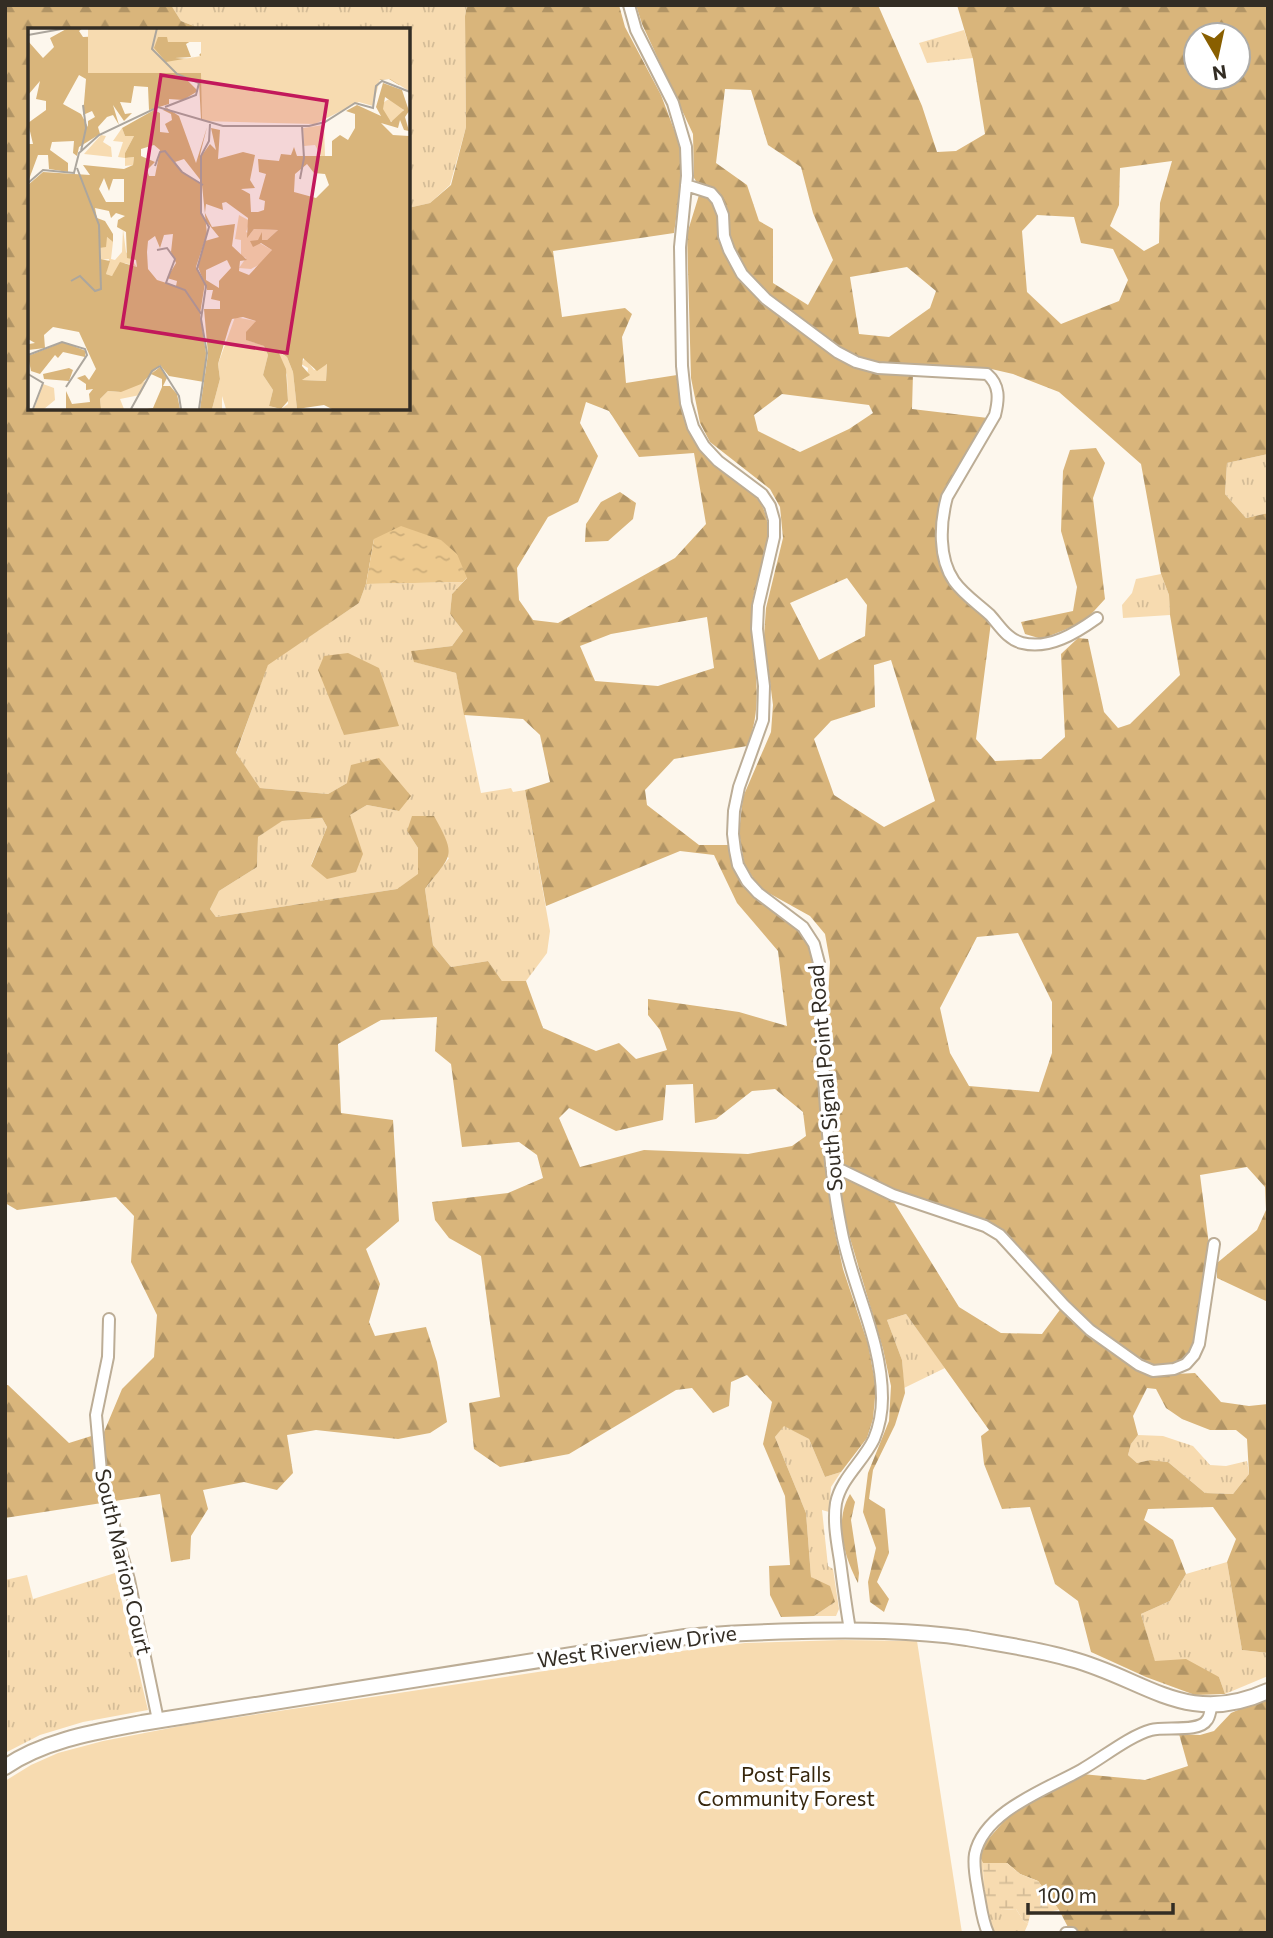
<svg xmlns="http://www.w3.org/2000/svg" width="1273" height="1938" viewBox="0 0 1273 1938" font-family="Commissioner,sans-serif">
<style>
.grass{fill:url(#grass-tufts)}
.forest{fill:url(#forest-firs);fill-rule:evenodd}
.wetland{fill:url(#wetland-marsh)}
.park{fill:#f7dbb0}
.water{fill:url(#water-ripples)}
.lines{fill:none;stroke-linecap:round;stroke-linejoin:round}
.minor-casing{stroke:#bcad96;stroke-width:14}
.tertiary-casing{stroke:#bcad96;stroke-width:18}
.minor{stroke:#fff;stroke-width:10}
.tertiary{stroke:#fff;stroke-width:14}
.labels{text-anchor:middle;stroke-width:7;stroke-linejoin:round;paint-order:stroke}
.street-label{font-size:21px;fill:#332d24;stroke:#fff}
.park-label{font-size:21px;fill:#36260c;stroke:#fff}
.inset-road{fill:none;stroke:#aca69d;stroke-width:2}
.view{fill:#c2185b;fill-opacity:0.15;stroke:#c2185b;stroke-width:3.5}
.inset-edge{fill:none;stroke:#332d24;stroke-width:3.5}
</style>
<defs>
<pattern id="grass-tufts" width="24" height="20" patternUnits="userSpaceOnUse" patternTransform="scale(1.75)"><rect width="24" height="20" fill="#f7dbb0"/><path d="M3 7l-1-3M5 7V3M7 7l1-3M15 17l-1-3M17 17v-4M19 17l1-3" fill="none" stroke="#d4bc97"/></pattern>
<pattern id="forest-firs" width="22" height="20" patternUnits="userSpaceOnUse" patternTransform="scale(1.75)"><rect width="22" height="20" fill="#d9b57b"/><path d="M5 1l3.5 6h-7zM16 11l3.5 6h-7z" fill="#b19465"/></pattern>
<pattern id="wetland-marsh" width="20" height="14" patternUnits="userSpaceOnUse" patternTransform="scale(1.75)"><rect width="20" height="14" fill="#f7dbb0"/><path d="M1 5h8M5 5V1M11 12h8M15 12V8" fill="none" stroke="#d4bc97"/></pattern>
<pattern id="water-ripples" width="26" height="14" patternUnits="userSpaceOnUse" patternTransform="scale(1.75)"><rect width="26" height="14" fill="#edc98e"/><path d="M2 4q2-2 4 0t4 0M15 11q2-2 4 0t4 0" fill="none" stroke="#ccad7a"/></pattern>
</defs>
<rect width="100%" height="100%" fill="#fdf7ed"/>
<path class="grass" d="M 171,5 L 467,5 L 465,16 L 466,127 L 450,185 L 430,203 L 408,208 L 408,30 L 204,30 L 181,21 Z
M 964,30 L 973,58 L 927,63 L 919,43 Z
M 1268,454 L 1268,513 L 1246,518 L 1225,494 L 1227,463 Z
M 1161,574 L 1169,595 L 1170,615 L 1123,618 L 1122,605 L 1132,593 L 1136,579 Z
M 463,582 L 452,594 L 450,614 L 463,631 L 452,646 L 412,651 L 415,662 L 456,673 L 481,793 L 511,788 L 513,792 L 525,790 L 550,931 L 547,953 L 526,981 L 502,981 L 488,961 L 451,967 L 433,945 L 425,889 L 449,858 L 407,831 L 418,848 L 418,875 L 397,889 L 216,917 L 210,909 L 219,891 L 257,867 L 258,837 L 281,821 L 322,818 L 327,827 L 311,865 L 350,815 L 367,805 L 399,811 L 347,783 L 328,794 L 260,788 L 236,754 L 268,664 L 359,603 L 366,584 Z
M 906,1314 L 945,1368 L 904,1388 L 902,1360 L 887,1320 Z
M 784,1425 L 809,1439 L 825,1477 L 841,1472 L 831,1487 L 829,1512 L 822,1510 L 828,1566 L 833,1569 L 839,1609 L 836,1616 L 814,1616 L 835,1602 L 811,1577 L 806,1513 L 775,1437 Z
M 1138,1435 L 1163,1436 L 1193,1446 L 1210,1465 L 1226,1466 L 1247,1461 L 1249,1474 L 1233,1494 L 1205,1493 L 1168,1462 L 1150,1460 L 1137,1463 L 1128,1455 L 1131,1444 Z
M 1227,1562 L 1242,1650 L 1268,1653 L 1268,1676 L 1225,1694 L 1219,1677 L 1155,1662 L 1141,1614 L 1170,1601 L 1186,1574 Z
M 115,1573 L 148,1710 L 83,1722 L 40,1735 L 5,1753 L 5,1580 L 27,1575 L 33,1599 Z
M 980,1857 L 983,1863 L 984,1891 L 1002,1910 L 1016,1909 L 1023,1920 L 1028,1924 L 1024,1933 L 992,1933 C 982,1914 978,1879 980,1857 Z"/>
<path class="forest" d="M 5,5 L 171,5 L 181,21 L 204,30 L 30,30 L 30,408 L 408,408 L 408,208 L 430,203 L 451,185 L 466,127 L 465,16 L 467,5 L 619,5 L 625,27 L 661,95 L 681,148 L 682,177 L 674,233 L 553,251 L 562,317 L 625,308 L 632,314 L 622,337 L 626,383 L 677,375 C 679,385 680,397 684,407 C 688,417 711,460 718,467 C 732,480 757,491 764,510 C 776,540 757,574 752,604 C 750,618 752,633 753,646 C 757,681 761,713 747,746 L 674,759 L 645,790 L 647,805 L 699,845 L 728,845 C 734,885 750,894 780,917 C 786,921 793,925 798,930 C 807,939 811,952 814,964 L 825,1162 L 834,1228 L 843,1269 L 868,1344 L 876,1387 L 873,1419 L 867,1438 L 841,1472 L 825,1477 L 809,1439 L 784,1426 L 775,1437 L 806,1513 L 811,1577 L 830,1586 L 835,1602 L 814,1616 L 781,1617 L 770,1595 L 769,1566 L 790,1565 L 785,1496 L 763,1444 L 772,1402 L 747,1375 L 731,1382 L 729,1406 L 713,1413 L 692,1388 L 676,1390 L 569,1454 L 500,1467 L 474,1449 L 469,1403 L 500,1397 L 481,1256 L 449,1238 L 435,1220 L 432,1202 L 508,1193 L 543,1178 L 537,1155 L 519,1142 L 462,1147 L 451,1064 L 435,1051 L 437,1017 L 381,1020 L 338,1044 L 341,1113 L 393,1120 L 399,1221 L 366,1249 L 380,1284 L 369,1322 L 375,1336 L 426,1327 L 437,1362 L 447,1422 L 430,1433 L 398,1439 L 316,1430 L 287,1435 L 293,1473 L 277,1490 L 244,1482 L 203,1490 L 208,1509 L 191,1536 L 190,1559 L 171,1562 L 160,1494 L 5,1518 L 5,1385 L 8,1385 L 69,1443 L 104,1432 L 122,1389 L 154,1357 L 157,1315 L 131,1262 L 134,1216 L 116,1197 L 17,1210 L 5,1203 ZM 586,402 L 609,411 L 639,457 L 694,453 L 706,524 L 675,558 L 558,623 L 533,620 L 519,600 L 517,568 L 548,517 L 578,502 L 598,456 L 580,423 ZM 374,539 L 467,578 L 452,594 L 450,614 L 463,631 L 452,646 L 411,651 L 414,662 L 456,673 L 464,715 L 523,719 L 540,735 L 550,782 L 525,790 L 546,906 L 680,851 L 714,855 L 737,903 L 778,951 L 787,1026 L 739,1012 L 648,999 L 648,1015 L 660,1030 L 667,1050 L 636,1059 L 619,1043 L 596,1051 L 543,1028 L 526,981 L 502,981 L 488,961 L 451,967 L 433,945 L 425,889 C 452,854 457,857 434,816 L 412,816 L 407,831 L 418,848 L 418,874 L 397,889 L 216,917 L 210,909 L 219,891 L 257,867 L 258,837 L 282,821 L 322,818 L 327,827 L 311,866 L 327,879 L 356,872 L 363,854 L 350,815 L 367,805 L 399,811 L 411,796 L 379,758 L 351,765 L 347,783 L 328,794 L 260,788 L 236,753 L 268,665 L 359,603 L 366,584 ZM 707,617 L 714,668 L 658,686 L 595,681 L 580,646 L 611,634 ZM 693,1084 L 695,1123 L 716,1119 L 752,1091 L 775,1089 L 803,1112 L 806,1136 L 792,1146 L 748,1154 L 644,1150 L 580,1167 L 559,1118 L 569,1108 L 616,1131 L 663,1120 L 666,1085 Z
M 636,5 L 878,5 L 922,106 L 937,152 L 956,151 L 985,134 L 973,59 L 957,5 L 1268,5 L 1268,454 L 1227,463 L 1225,494 L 1246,518 L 1268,513 L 1268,1302 L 1217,1278 L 1217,1263 L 1257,1230 L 1266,1210 L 1265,1187 L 1247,1167 L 1200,1175 L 1209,1245 L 1196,1344 L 1182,1361 L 1171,1366 L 1153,1367 L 1140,1362 L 1091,1324 L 1065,1302 L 1004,1232 L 987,1220 L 893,1189 L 837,1161 L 827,1020 L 830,962 L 825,934 L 810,916 L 765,891 L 755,881 L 744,863 L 739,832 L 743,797 L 771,732 L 773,705 L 764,636 L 766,608 L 783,538 L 780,507 L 770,489 L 710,442 L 700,423 L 691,378 L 687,234 L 699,195 L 706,195 L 714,202 L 739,276 L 834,355 L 913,373 L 912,409 L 988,418 L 946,489 L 939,540 L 943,573 L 949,585 L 991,622 L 976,739 L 995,761 L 1041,759 L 1065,737 L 1061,654 L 1078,638 L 1088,639 L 1104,712 L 1118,728 L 1130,724 L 1180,675 L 1170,615 L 1169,595 L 1161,574 L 1141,464 L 1059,392 L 1013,374 L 987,368 L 879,364 L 857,358 L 837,348 L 767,296 L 746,272 L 732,250 L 727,225 L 727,210 L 723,199 L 712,189 L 698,184 L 694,178 L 693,134 L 642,24 ZM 1196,35 L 1238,35 L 1238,77 L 1196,77 ZM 725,89 L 751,90 L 768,145 L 801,167 L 813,213 L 833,260 L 808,305 L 773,283 L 773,229 L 759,221 L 747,185 L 716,163 ZM 1172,161 L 1160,203 L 1159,243 L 1144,251 L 1110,226 L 1119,205 L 1120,168 ZM 1037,215 L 1074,217 L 1081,243 L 1113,249 L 1128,280 L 1119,301 L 1061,324 L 1027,292 L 1022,231 ZM 907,267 L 936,291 L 930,308 L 889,337 L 859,334 L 850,277 ZM 782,394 L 869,405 L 873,413 L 849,429 L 800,452 L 758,431 L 754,415 ZM 847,578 L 867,605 L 865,636 L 819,660 L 790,603 ZM 891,660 L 935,801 L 884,827 L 834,795 L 814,739 L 831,721 L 875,707 L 874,665 ZM 1018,933 L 1052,1002 L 1052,1053 L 1039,1092 L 969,1086 L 950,1053 L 940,1008 L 977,937 Z
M 1096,448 L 1105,463 L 1093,498 L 1105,599 L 1084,622 L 1042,639 L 1025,634 L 1021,622 L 1073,611 L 1077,587 L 1061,531 L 1063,471 L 1070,450 Z
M 620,492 L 636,503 L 633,519 L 608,541 L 585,542 L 586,524 L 601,502 Z
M 348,653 L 379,668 L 399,726 L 344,735 L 318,670 L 324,656 Z
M 846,1178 L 892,1199 L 959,1307 L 1001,1333 L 1042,1334 L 1062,1307 L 1154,1375 L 1195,1373 L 1221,1402 L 1249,1406 L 1268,1404 L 1268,1653 L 1242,1650 L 1227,1562 L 1236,1539 L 1213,1507 L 1148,1509 L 1144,1520 L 1173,1540 L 1186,1574 L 1170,1601 L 1141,1614 L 1155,1661 L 1186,1659 L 1219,1677 L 1225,1694 L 1195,1695 L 1146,1677 L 1091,1652 L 1078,1601 L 1055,1584 L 1030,1507 L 1002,1509 L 984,1464 L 981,1436 L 989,1430 L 906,1314 L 887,1320 L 902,1360 L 905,1393 L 895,1425 L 873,1470 L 869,1499 L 885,1509 L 889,1553 L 877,1582 L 889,1599 L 884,1612 L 870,1602 L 868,1582 L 876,1548 L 863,1512 L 868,1473 L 889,1421 L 891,1386 L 883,1349 L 847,1228 L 839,1182 ZM 1147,1388 L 1156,1389 L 1166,1408 L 1182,1419 L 1210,1430 L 1236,1430 L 1247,1439 L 1249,1474 L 1233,1494 L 1205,1493 L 1168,1462 L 1150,1460 L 1137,1463 L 1128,1455 L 1131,1444 L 1138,1435 L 1133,1416 Z
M 850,1494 L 855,1502 L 851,1520 L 859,1573 L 858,1583 C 844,1557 834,1521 850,1494 Z
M 1268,1697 L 1268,1933 L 1083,1933 L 1069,1929 L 1059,1910 L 1038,1881 L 1020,1874 L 1007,1863 L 983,1863 L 980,1857 L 983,1845 L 1005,1820 L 1030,1801 L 1082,1774 L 1145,1780 L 1188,1766 L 1179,1734 L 1200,1735 L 1214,1731 L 1231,1713 Z"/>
<path class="wetland" d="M 983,1863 L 1007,1863 L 1020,1874 L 1038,1881 L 1059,1910 L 1030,1915 L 1028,1924 L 1023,1920 L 1016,1909 L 1002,1910 L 989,1903 L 984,1891 Z"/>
<path class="park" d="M 841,1640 L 917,1641 L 962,1933 L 5,1933 L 5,1781 L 31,1765 L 58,1753 L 103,1741 L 186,1725 L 657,1654 L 745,1643 Z"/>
<path class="water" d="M 401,526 L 441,540 L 457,554 L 467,578 L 463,582 L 366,584 L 374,539 Z"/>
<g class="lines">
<defs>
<path id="minor" d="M 629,5 L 636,30 L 673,103 L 686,147 L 687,176 L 680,247 L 682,366 L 686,403 L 693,427 L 704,446 L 718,461 L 762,494 L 770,506 L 774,520 L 774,537 L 758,606 L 757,629 L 764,686 L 763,720 L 739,787 L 734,811 L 733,834 L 735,850 L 738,865 L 747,881 L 758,893 L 803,927 L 814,944 L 819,963 C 823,1051 824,1142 841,1228 C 851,1285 882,1339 882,1398 C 882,1411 879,1427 874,1439 C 863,1462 841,1478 836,1503 C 833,1522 837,1542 840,1561 C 843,1584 846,1607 850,1630
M 686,185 L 711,193 L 717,200 L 723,215 L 724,236 L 729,250 L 742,274 L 766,299 L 837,352 L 856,362 L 878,368 L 987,374 C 1000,385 999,399 995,415 L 947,497 C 940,523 938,558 954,581 C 963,594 978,604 990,615 C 1000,626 1007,639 1022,643 C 1049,650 1076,633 1097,618
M 831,1165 L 893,1195 L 985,1226 L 1000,1235 L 1064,1305 L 1090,1330 L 1139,1365 L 1153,1371 L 1174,1369 L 1186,1364 L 1194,1355 L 1199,1344 L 1214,1244
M 109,1319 L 108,1357 L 96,1415 L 102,1483 L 129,1580 L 158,1720
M 988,1933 C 982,1920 981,1906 978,1891 C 976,1879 973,1866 975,1854 C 984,1811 1047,1789 1081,1770 C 1101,1759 1129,1736 1151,1730 C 1165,1726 1199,1733 1207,1720 C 1210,1717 1210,1710 1212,1705
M 1066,1933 L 1072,1933"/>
<path id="tertiary" d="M 5,1767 C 45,1740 95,1732 142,1723 L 685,1637 C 724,1633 763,1632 802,1631 C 858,1630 911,1630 967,1638 C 1001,1644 1037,1649 1071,1659 C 1146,1679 1186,1728 1268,1691"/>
</defs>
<use href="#minor" class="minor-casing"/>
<use href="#tertiary" class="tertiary-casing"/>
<use href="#minor" class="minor"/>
<use href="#tertiary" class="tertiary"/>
</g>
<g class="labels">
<g class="street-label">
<text transform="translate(826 1078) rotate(-95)" y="7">South Signal Point Road</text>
<text transform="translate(123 1562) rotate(77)" y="7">South Marion Court</text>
<text transform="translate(637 1647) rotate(-8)" y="7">West Riverview Drive</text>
</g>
<g class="park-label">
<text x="786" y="1782">Post Falls<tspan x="786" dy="24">Community Forest</tspan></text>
</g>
</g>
<g transform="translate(28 28)">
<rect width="382" height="382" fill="#fdf7ed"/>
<path d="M353 82a11 11 0 1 1 22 0a11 11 0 1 1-22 0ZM 296,97 L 297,128 L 293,128 L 287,117 L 276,118 L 275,100 ZM 94,100 L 97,108 L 106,108 L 97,125 L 97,130 L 106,129 L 105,137 L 97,138 L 97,130 L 90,129 L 95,114 L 85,113 ZM 73,107 L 78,108 L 75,114 L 83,119 L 84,129 L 56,126 ZM 211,187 L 222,193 L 218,204 L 222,206 L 226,201 L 250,202 L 239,212 L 228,213 L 244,222 L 238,233 L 223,241 L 211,240 L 218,230 L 213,228 L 213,212 L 207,211 ZM 95,201 L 98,224 L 109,239 L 97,235 L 84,248 L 78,246 L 81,231 L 71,232 L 71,220 L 79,209 L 85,214 L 83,231 L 87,232 L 94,224 ZM 207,289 L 228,293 L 219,312 L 236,318 L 240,327 L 235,347 L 245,362 L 241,378 L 252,381 L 198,381 L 194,368 L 194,381 L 184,381 L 192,351 L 190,336 ZM 248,323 L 259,329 L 265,344 L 269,381 L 253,381 L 260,376 L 259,347 ZM 277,330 L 286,342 L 299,336 L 298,353 L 274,352 L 279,349 L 280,340 L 273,336 ZM 120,352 L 112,367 L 92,371 L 96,381 L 73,381 L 72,371 L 80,363 L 91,364 ZM 15,356 L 26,360 L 27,372 L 16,381 L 6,381 Z" fill="#f7dbb0"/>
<path d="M 40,0 L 55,0 L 51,3 L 55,9 L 261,0 L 379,54 L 371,57 L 361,51 L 350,52 L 328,72 L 173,91 L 171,54 L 159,52 L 170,63 L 155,72 L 141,71 L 141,76 L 121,82 L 120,59 L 106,58 L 103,75 L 92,74 L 97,86 L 104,85 L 96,93 L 85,77 L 91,97 L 85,87 L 79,89 L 70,99 L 72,106 L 51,119 L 49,128 L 45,125 L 46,113 L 24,114 L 22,122 L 40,135 L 40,144 L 21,141 L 20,127 L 10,127 L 0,154 L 0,116 L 5,116 L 0,95 L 18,82 L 18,73 L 8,71 L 12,53 L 0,67 L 0,13 L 15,30 L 26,19 L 22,10 ZM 186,12 L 171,27 L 174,29 L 159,34 L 166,28 L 162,31 L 147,30 L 163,29 L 158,16 L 163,13 ZM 51,47 L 58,51 L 55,87 L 64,83 L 67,89 L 60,93 L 60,99 L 53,86 L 35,76 ZM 355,55 L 374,62 L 381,83 L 377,89 L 381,103 L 376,102 L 372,92 L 370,100 L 353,95 L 365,107 L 381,108 L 381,381 L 304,381 L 296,377 L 269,381 L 265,344 L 259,329 L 250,323 L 258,341 L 260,373 L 253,381 L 241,378 L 245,362 L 235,347 L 240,327 L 236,318 L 218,312 L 218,304 L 228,293 L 215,289 L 204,291 L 201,299 L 190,336 L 192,351 L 184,381 L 172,381 L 180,326 L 176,281 L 192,281 L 192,273 L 183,271 L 185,262 L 179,262 L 170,239 L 177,213 L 191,209 L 174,188 L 174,127 L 182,116 L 188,122 L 183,100 L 192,102 L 190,131 L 215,124 L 227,127 L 222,152 L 227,160 L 213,161 L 222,166 L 223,184 L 230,184 L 236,182 L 237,173 L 231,171 L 238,146 L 231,144 L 230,131 L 251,133 L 253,126 L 263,127 L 266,119 L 269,128 L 304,128 L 304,113 L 312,107 L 320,112 L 327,100 L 327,86 L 318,83 L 329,77 L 353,88 L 348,79 ZM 357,69 L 376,82 L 363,94 L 355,81 ZM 279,136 L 286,145 L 297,146 L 301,157 L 288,170 L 266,164 L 267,146 ZM 198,174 L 220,190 L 219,210 L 226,201 L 250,202 L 239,212 L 234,212 L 234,204 L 230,212 L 222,213 L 225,219 L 233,215 L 244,222 L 221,247 L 211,243 L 212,233 L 219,232 L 204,218 L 207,196 L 184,199 L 177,185 L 178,176 L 195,182 L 194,175 ZM 199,232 L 203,240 L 191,253 L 191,260 L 178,252 L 178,242 ZM 275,330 L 289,343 L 299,336 L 298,353 L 274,352 L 282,347 L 274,338 ZM 139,80 L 151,88 L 168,135 L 179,99 L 172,127 L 174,154 L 156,131 L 147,134 L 154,144 L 174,157 L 179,206 L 168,239 L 177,255 L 172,286 L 178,325 L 176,354 L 141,348 L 132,337 L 113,356 L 93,364 L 80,363 L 72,371 L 73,381 L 38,381 L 38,363 L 44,376 L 62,374 L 61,366 L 65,361 L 58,362 L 58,356 L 49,350 L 57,347 L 61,352 L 68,341 L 51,304 L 25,299 L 16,307 L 17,320 L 0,322 L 1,316 L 7,315 L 0,311 L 0,157 L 15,144 L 62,147 L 55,137 L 96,141 L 105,137 L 106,129 L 97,130 L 97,125 L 106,108 L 97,108 L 94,100 L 126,82 L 132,85 L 132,104 L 141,105 L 137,96 L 144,92 L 143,86 L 135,82 ZM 126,117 L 132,122 L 127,148 L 121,148 L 119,142 L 127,134 L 113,128 L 113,121 ZM 76,150 L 81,163 L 85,151 L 96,151 L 96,174 L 78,174 L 71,161 ZM 67,180 L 81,183 L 83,190 L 88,185 L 97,188 L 90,192 L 89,199 L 98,204 L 99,230 L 108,232 L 109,239 L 92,234 L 84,248 L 78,246 L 82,233 L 72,231 L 71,220 L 78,219 L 79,209 L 85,214 L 85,206 L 77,193 L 69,190 ZM 145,206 L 143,224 L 148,235 L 139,250 L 149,253 L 148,258 L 129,252 L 120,241 L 119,224 L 120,213 L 127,208 L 132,220 L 136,207 ZM 35,314 L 58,323 L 57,329 L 35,324 L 30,330 L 27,327 L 12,346 L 3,343 L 0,328 ZM 132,339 L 139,350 L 135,358 L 142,358 L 149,366 L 152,381 L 119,381 L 125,380 L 134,359 L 134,351 L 123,346 ZM 41,340 L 45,342 L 41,353 L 16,351 L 15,346 Z" fill="#d9b57b" fill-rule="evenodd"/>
<path d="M 60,0 L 381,0 L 381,63 L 362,51 L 352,51 L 345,78 L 331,74 L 287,96 L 174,93 L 173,45 L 60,45 ZM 130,9 L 139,9 L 140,14 L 173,14 L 173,28 L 138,34 L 126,20 Z" fill="#f7dbb0" fill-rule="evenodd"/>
<path class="inset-road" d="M 129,0 L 124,21 L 149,46 L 171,55 L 168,67 L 137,79M 0,7 L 39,0M 53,123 L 58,100 L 55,77M 127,138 L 132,124 L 137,123 L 154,144 L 175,157M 272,151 L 276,130 L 274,98M 0,155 L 15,142 L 46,145 L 51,125 L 71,107 L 130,79 L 195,98 L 281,98 L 297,94 L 327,75 L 345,80 L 348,58 L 354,53 L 382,64M 129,222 L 139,220 L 147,231 L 138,255 L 157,262 L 174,287M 43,253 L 52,248 L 67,263 L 73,261 L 71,197 L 49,140M 0,327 L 34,314 L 57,321 L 59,327 L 38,359M 0,346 L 15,355 L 5,381M 103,381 L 124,343 L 132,338 L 151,368 L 153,381M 171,381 L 179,325 L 173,291 L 178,258 L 169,241 L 181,199 L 173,185 L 173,128 L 181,113 L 182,96"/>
<path class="view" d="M 133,47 L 299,73 L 259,325 L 94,299 Z"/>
<rect width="382" height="382" class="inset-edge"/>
</g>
<rect width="1273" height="1938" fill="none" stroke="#332d24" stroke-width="14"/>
<g transform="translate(1217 56) rotate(171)"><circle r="33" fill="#ffffff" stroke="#adaba7" stroke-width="2"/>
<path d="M0-5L12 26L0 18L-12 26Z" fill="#895f00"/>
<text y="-10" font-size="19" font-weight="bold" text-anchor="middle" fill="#332d24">N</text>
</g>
<path d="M1028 1903v10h145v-10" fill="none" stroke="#332d24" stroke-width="3.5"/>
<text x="1038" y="1903" font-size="21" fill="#332d24" stroke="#ffffff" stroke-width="5" paint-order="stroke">100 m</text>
</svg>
